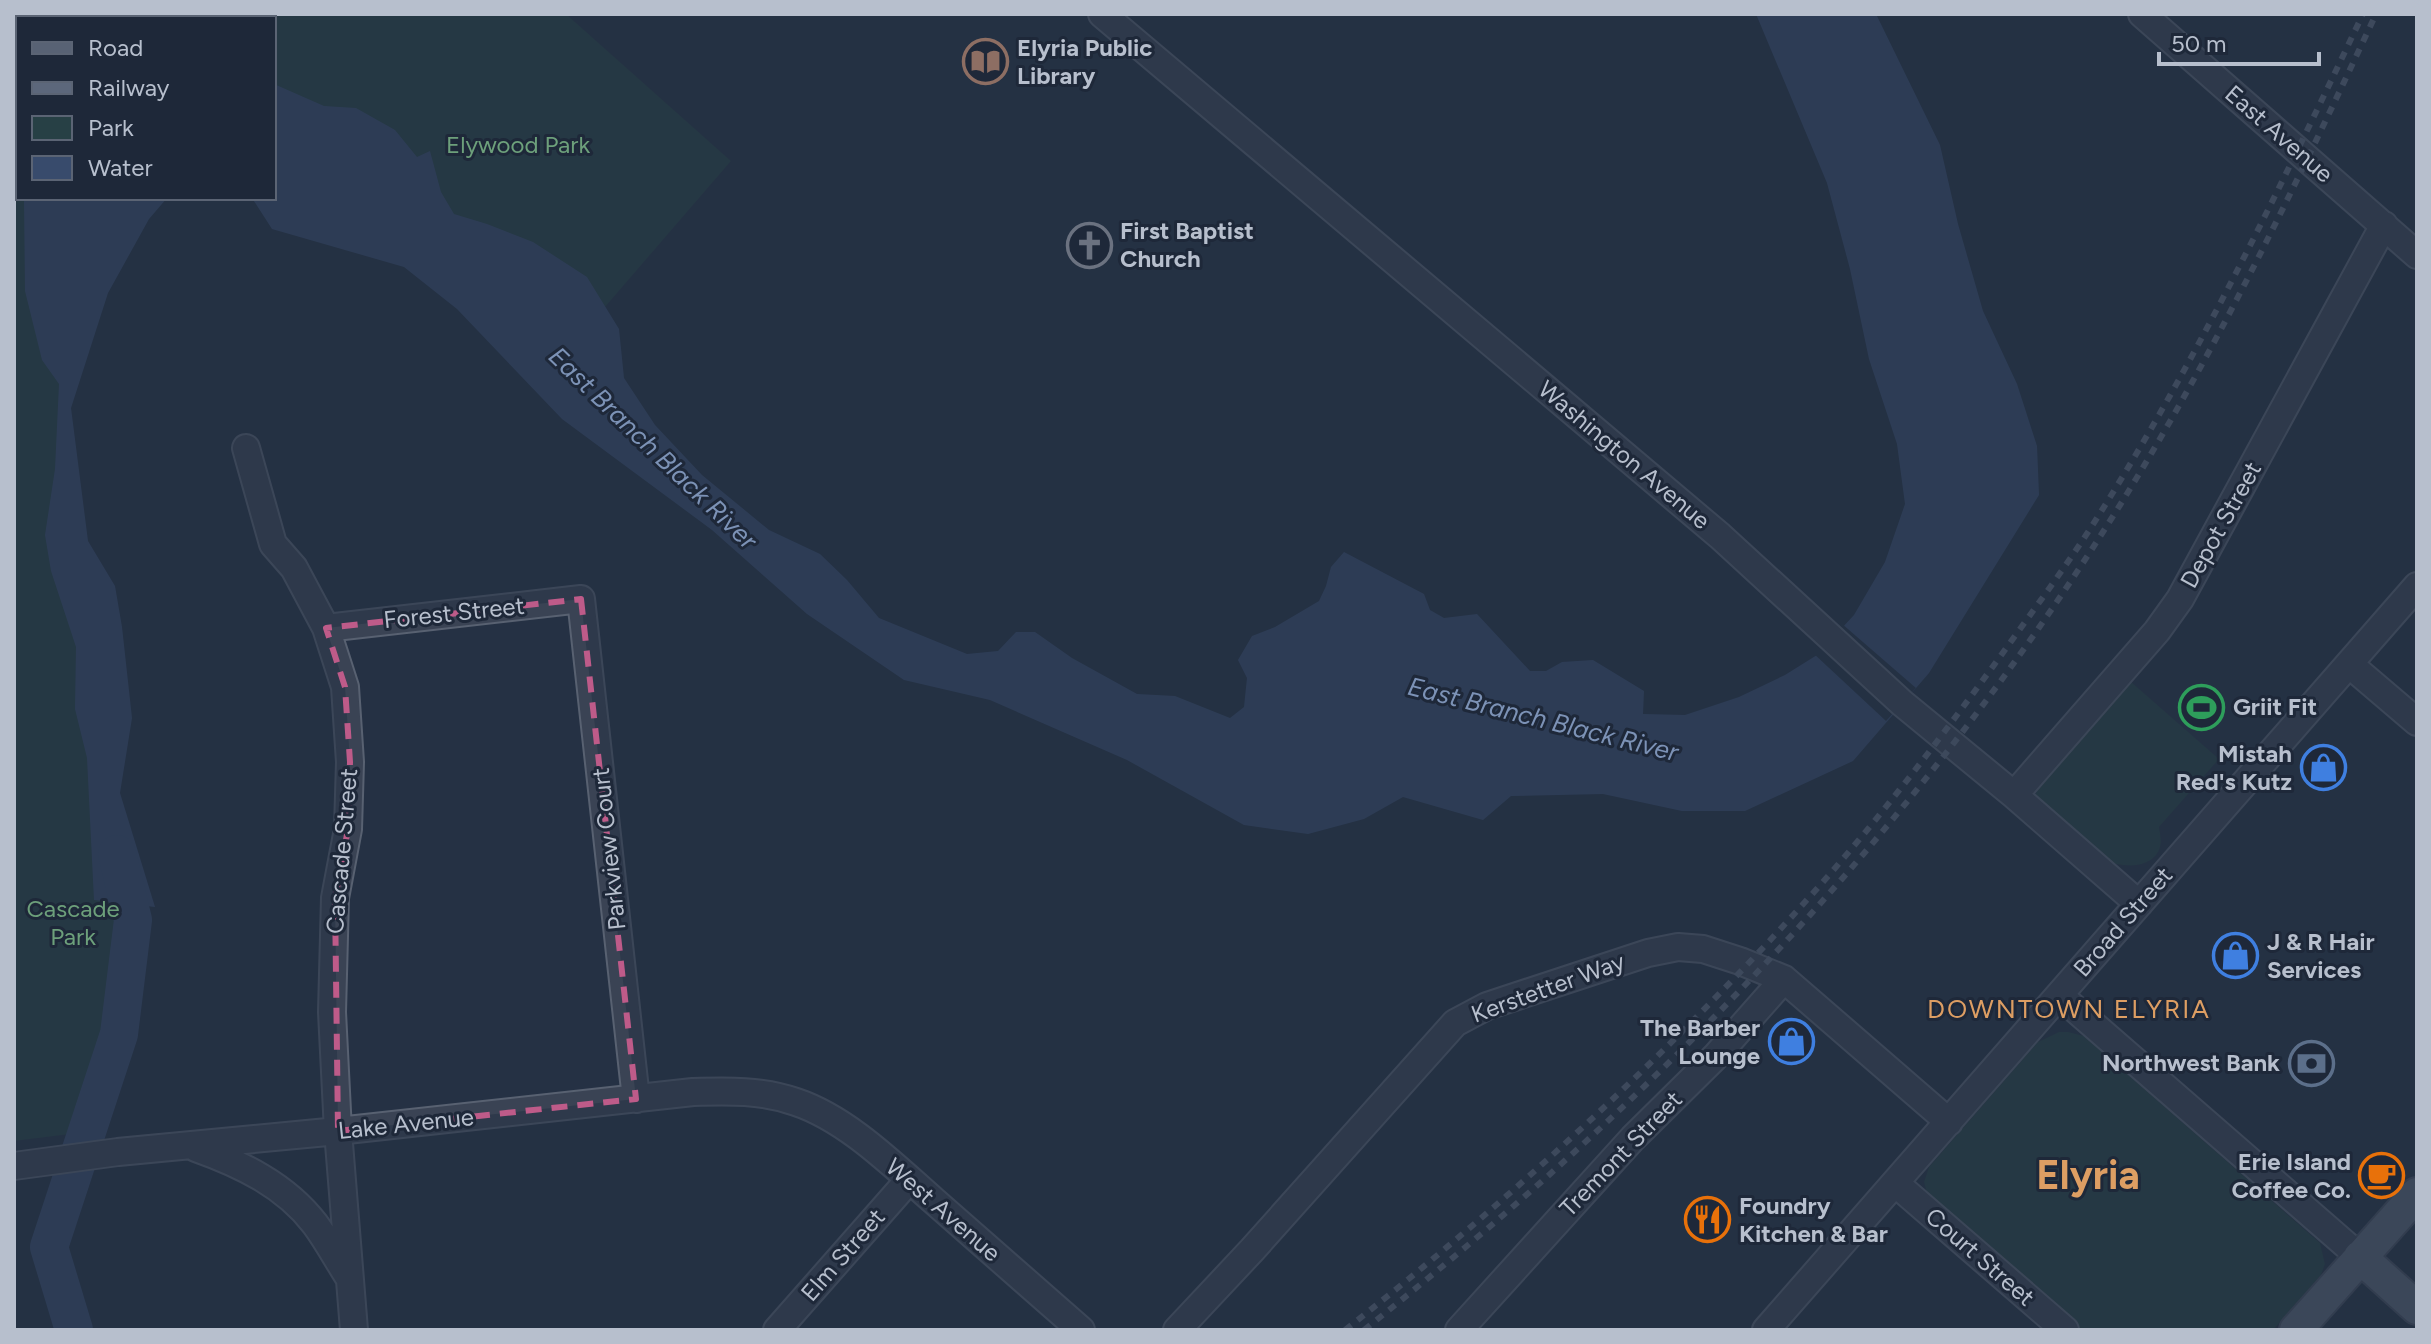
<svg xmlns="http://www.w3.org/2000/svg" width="2431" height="1344" viewBox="0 0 2431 1344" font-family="Figtree,sans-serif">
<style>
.green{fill:#274045}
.water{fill:#384b6c}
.pier{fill:#253144}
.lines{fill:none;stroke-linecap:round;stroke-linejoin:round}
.river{stroke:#384b6c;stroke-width:38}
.minor-casing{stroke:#586171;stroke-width:30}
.major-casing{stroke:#434c5d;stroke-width:36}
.minor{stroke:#3a4354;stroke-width:26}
.major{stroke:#586274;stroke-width:32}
.rail{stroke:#5c677b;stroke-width:6;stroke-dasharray:8 8;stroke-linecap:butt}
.marked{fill:none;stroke:#be5b89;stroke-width:6;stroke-dasharray:16 10;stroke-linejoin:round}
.labels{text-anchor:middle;stroke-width:6;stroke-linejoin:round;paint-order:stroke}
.poi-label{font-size:24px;font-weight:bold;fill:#b7bfcd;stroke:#1e2839;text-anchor:start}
.street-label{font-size:24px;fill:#b7bfcd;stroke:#1e2839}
.park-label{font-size:24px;fill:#6da07b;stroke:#1e2839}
.water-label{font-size:26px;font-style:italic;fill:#7c92b6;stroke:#1e2839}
.neighbourhood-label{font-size:26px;letter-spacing:2px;fill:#dd9e63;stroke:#1e2839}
.town-label{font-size:40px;font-weight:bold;fill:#dd9e63;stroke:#1e2839}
</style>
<rect width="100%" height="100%" fill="#253144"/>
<path class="green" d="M 14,14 L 566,14 L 731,161 L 561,358 L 274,141 L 274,18 L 18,18 L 18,198 L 92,198 L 66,284 L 68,535 L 114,839 L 133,920 L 119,1034 L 87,1132 L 14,1141 Z
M 2130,681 L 2219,759 L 2159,827 C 2160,834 2162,841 2160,847 C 2154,869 2123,868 2107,861 L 2035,796 L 2041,781 Z
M 2059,1032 L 2068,1032 L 2084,1036 L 2320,1243 L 2325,1264 L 2321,1275 L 2273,1330 L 2077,1330 L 1929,1201 L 1924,1182 L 1929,1167 L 2038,1042 Z"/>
<path class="water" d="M 1756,14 L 1876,14 L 1940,145 L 1958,224 L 1983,311 L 2017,384 L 2037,446 L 2039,495 L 1929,673 L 1853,761 L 1745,811 L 1682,811 L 1603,794 L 1511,796 L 1483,820 L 1403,797 L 1364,819 L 1308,834 L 1244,825 L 1127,760 L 990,700 L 904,680 L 807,614 L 712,530 L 562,419 L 457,309 L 404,267 L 272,229 L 252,198 L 274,198 L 274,84 L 324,106 L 356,108 L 395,130 L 417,157 L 430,151 L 441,192 L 454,214 L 487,224 L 533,242 L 587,277 L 619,329 L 624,378 L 655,425 L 702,475 L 769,530 L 820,554 L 847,580 L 879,618 L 967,654 L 998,651 L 1016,632 L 1035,632 L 1072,658 L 1137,694 L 1175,696 L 1230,718 L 1244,707 L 1247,678 L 1238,660 L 1252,636 L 1275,627 L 1319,601 L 1326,586 L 1331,567 L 1344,552 L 1424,594 L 1430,610 L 1444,618 L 1477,614 L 1530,671 L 1546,671 L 1562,662 L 1593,660 L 1644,691 L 1643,714 L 1685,715 L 1739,697 L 1785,675 L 1817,655 L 1854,615 L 1885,562 L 1905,504 L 1897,444 L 1869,359 L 1850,269 L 1827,183 Z
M 24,198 L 167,198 L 149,219 L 108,293 L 71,408 L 88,541 L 115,586 L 122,627 L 132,718 L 120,793 L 155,907 L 94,900 L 87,758 L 75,709 L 76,647 L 51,571 L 45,535 L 55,469 L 59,384 L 42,360 L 25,291 Z"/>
<path class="pier" d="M 1841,623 L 1916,688 L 1886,721 L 1813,653 Z"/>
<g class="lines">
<path class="river" d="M 74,1330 L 49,1247 L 119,1034 L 133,920 L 117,854"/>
<defs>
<path id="minor" d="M 1102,14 L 1720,536 L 1902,703 L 2014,795 L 2139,904
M 2142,14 L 2417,255
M 246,448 L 273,544 L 294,568 L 326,628 L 345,687 L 350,762 L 348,829 L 335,898 L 332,1012 L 338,1131 L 354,1330
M 326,628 L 581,599 L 636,1099
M 2349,664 L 2417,722
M 2014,795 L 2157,631 L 2180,599 L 2384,225
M 2059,995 L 2360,1257
M 196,1148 C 241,1164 285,1185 315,1224 C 327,1240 337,1259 348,1276
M 14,1166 L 118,1152 L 338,1131 L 693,1092 C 728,1091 762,1090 796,1102 C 847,1119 893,1165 934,1201 C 983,1244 1032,1287 1081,1330
M 1895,1183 L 2065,1330
M 777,1330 L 909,1180
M 1177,1330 L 1252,1250 L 1455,1023 L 1487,1006 L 1648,953 L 1678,947 L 1703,949 L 1740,961 L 1784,979 L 1949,1122
M 1459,1330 L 1633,1138 L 1716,1056 L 1784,979
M 1766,1330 L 2417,586"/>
<path id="major" d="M 2360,1257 L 2417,1308
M 2296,1330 L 2417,1194"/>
</defs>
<use href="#minor" class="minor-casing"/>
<use href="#major" class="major-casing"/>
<use href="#minor" class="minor"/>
<use href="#major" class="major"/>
<path class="rail" d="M 1345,1330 C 1513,1198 1671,1052 1814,892 C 1881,817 1943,735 2002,654 C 2032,612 2062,572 2090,529 C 2195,365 2279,190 2363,14
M 1364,1330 C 1443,1267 1521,1202 1595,1133 C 1803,940 1989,721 2136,479 C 2227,329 2302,172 2376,14"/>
</g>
<path d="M0 0H2431V1344H0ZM 581,599 L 636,1099 L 338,1131 L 335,898 L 348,829 L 350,762 L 345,687 L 326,628 Z" fill="#253144" fill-opacity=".55" fill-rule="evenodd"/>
<path class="marked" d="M 581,599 L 636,1099 L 338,1131 L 335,898 L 348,829 L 350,762 L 345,687 L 326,628 Z"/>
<defs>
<symbol id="library-ring" viewBox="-11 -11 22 22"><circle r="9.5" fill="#1e2839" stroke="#8d6e63" stroke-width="1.5"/><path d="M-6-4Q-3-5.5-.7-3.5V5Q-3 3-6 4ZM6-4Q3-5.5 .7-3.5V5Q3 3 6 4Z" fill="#8d6e63"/></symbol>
<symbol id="church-ring" viewBox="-11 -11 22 22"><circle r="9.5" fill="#1e2839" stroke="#6b7280" stroke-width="1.5"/><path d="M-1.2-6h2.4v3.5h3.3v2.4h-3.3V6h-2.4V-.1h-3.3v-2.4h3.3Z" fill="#6b7280"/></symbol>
<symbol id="stadium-ring" viewBox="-11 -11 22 22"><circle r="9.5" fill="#1e2839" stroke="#2e9e5b" stroke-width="1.5"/><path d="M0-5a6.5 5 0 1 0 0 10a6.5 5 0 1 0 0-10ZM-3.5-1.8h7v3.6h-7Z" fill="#2e9e5b"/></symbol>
<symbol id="shop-ring" viewBox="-11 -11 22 22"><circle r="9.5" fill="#1e2839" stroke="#3f7fe0" stroke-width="1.5"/><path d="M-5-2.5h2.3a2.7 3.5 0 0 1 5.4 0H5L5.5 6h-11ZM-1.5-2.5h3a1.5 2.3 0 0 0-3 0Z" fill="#3f7fe0"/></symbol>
<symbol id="bank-ring" viewBox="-11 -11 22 22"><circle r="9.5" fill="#1e2839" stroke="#5c6f8a" stroke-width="1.5"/><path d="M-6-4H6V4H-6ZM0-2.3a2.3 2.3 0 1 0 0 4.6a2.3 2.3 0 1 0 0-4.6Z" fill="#5c6f8a"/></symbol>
<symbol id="cafe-ring" viewBox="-11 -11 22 22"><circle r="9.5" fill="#1e2839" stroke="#e8710a" stroke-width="1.5"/><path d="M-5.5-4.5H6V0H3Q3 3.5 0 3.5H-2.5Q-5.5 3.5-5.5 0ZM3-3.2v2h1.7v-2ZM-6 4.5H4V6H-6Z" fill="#e8710a"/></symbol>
<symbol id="restaurant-ring" viewBox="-11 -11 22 22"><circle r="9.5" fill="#1e2839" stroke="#e8710a" stroke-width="1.5"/><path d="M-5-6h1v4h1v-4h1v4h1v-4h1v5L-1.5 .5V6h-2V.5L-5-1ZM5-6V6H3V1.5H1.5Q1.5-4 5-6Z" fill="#e8710a"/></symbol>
</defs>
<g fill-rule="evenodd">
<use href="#library-ring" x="960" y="36" width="51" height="51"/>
<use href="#church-ring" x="1064" y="220" width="51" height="51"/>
<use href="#stadium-ring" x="2176" y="682" width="51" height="51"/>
<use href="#shop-ring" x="2298" y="742" width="51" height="51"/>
<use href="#shop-ring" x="2210" y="930" width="51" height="51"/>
<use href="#shop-ring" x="1766" y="1016" width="51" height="51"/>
<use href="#bank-ring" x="2286" y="1038" width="51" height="51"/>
<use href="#cafe-ring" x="2356" y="1150" width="51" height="51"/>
<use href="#restaurant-ring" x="1682" y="1194" width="51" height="51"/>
</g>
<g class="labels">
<g class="poi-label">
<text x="1017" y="56">Elyria Public<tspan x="1017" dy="28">Library</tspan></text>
<text x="1120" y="239">First Baptist<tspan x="1120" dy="28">Church</tspan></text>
<text x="2233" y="715">Griit Fit</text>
<text x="2292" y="762" text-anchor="end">Mistah<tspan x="2292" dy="28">Red's Kutz</tspan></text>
<text x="2267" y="950">J &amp; R Hair<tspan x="2267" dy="28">Services</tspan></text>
<text x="1760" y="1036" text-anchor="end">The Barber<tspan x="1760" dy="28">Lounge</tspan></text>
<text x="2280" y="1071" text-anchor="end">Northwest Bank</text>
<text x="2351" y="1170" text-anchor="end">Erie Island<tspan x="2351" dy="28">Coffee Co.</tspan></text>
<text x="1739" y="1214">Foundry<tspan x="1739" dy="28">Kitchen &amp; Bar</tspan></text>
</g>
<g class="street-label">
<text transform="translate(2279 134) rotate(41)" y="8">East Avenue</text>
<text transform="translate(1624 455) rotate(40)" y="8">Washington Avenue</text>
<text transform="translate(2221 525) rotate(-61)" y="8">Depot Street</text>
<text transform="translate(454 613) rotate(-6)" y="8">Forest Street</text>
<text transform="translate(609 849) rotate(-96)" y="8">Parkview Court</text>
<text transform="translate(342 851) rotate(-85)" y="8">Cascade Street</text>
<text transform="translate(2123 922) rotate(-49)" y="8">Broad Street</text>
<text transform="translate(1548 988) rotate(-20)" y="8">Kerstetter Way</text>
<text transform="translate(406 1124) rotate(-6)" y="8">Lake Avenue</text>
<text transform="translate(1621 1154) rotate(-46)" y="8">Tremont Street</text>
<text transform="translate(943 1210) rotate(41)" y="8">West Avenue</text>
<text transform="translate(843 1255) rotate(-49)" y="8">Elm Street</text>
<text transform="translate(1980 1257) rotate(41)" y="8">Court Street</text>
</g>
<g class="park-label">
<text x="518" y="153">Elywood Park</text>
<text x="73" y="917">Cascade<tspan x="73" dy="28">Park</tspan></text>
</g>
<g class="water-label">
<text transform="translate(653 448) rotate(44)" y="9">East Branch Black River</text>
<text transform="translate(1543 719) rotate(14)" y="9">East Branch Black River</text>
</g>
<g class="neighbourhood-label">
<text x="2069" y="1018">DOWNTOWN ELYRIA</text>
</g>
<g class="town-label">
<text x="2088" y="1189">Elyria</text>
</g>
</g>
<rect width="2431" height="1344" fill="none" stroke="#b7bfcd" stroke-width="32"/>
<rect x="16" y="16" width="260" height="184" fill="#1e2839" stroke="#5b6474" stroke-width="2"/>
<rect x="32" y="42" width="40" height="12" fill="#586274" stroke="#5b6474" stroke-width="2"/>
<text x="88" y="56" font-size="24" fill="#b7bfcd">Road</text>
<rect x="32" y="82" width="40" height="12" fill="#5c677b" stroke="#5b6474" stroke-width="2"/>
<text x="88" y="96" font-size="24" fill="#b7bfcd">Railway</text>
<rect x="32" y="116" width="40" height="24" fill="#274045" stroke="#5b6474" stroke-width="2"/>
<text x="88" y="136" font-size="24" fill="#b7bfcd">Park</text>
<rect x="32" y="156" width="40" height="24" fill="#384b6c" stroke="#5b6474" stroke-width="2"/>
<text x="88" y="176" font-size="24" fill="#b7bfcd">Water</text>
<path d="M2159 52v12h160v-12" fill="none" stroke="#b7bfcd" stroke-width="4"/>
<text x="2171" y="52" font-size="24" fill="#b7bfcd" stroke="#1e2839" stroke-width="6" paint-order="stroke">50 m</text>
</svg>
